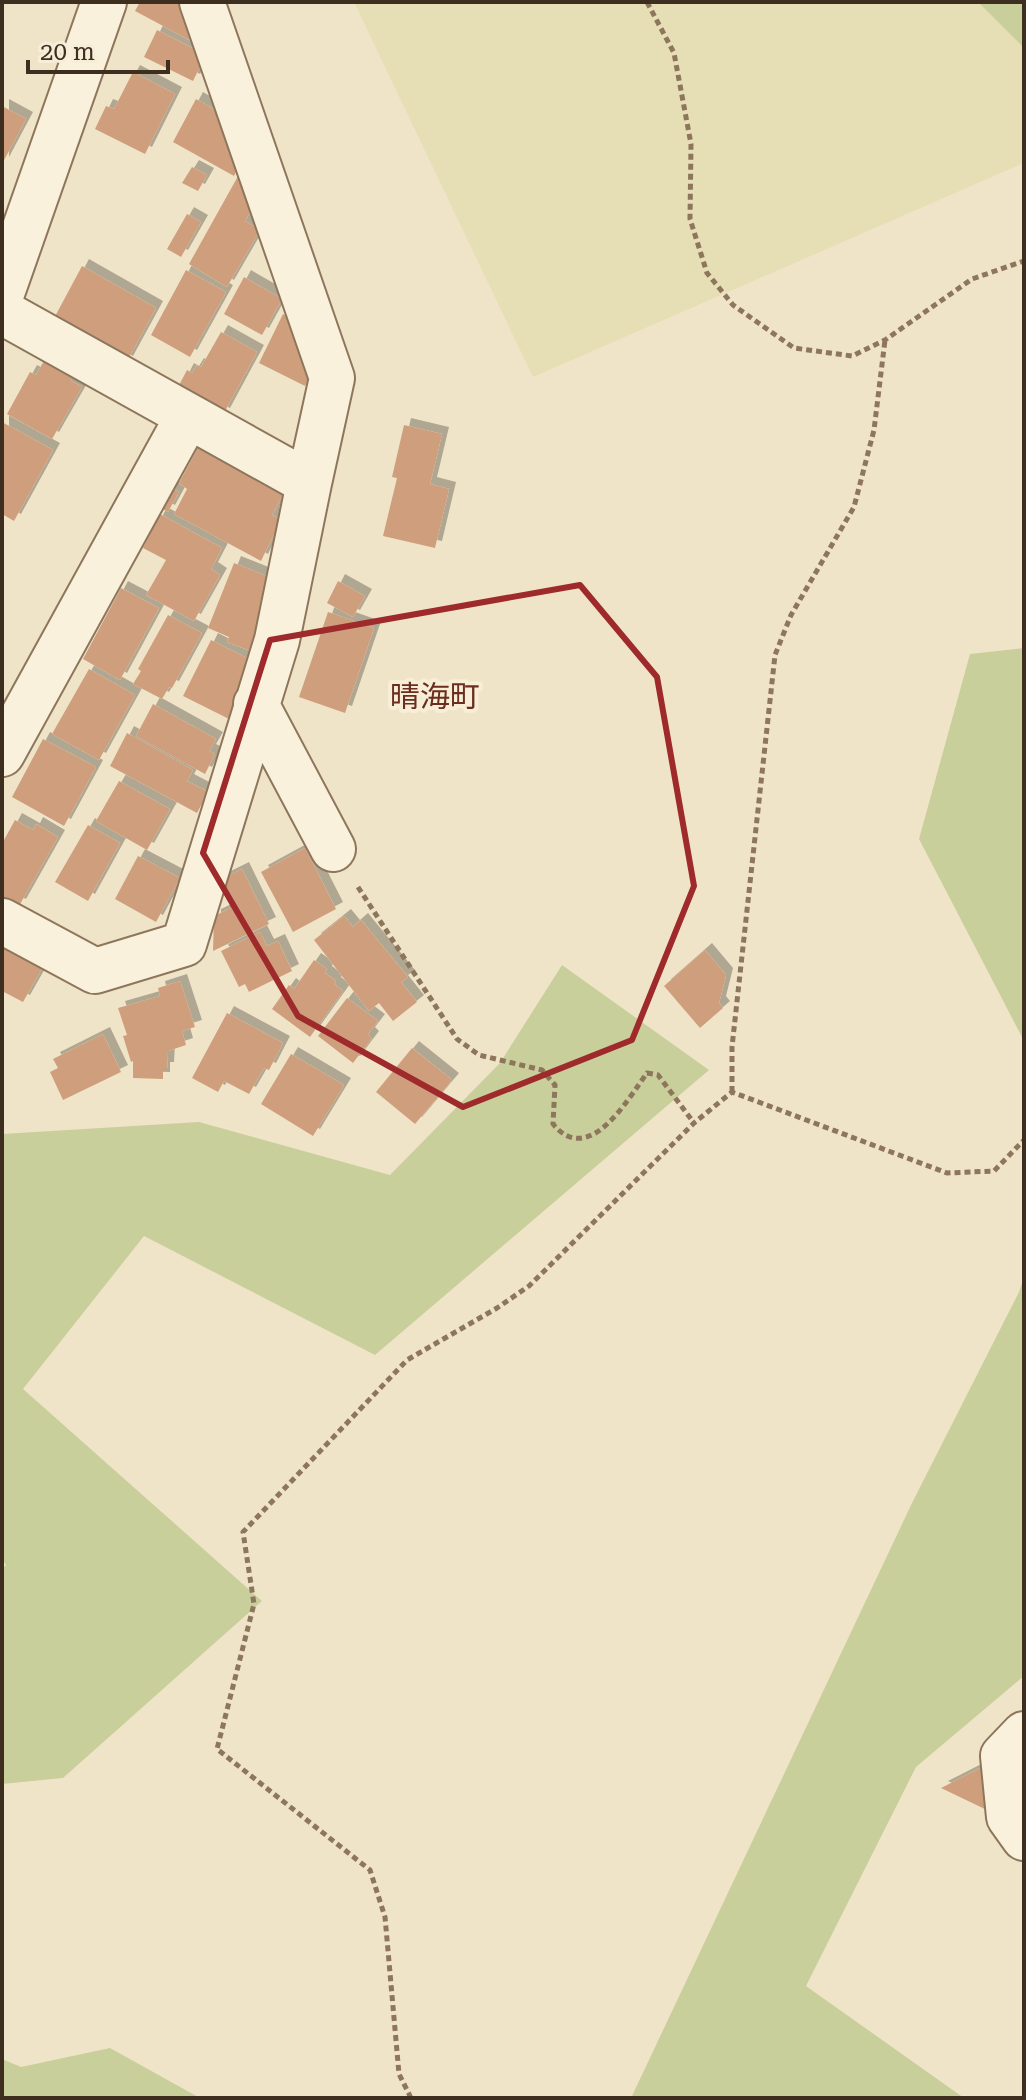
<svg xmlns="http://www.w3.org/2000/svg" width="1026" height="2100" viewBox="0 0 1026 2100" font-family="'Roboto Serif','Noto Sans JP',serif">
<style>
.farmland{fill:#e6deb5}
.green{fill:#c9cf9b}
.building{fill:#cf9f7d;filter:url(#shadow)}
.lines{fill:none;stroke-linecap:round;stroke-linejoin:round}
.minor-casing{stroke:#8d765c;stroke-width:48}
.path{stroke:#8d765c;stroke-width:5;stroke-dasharray:6 4;stroke-linecap:butt}
.minor{stroke:#faf1dc;stroke-width:44}
.marked{fill:none;stroke:#9e2a2b;stroke-width:6;stroke-linejoin:round}
.labels{text-anchor:middle;stroke-width:8;stroke-linejoin:round;paint-order:stroke}
.neighbourhood-label{font-size:30px;fill:#6b2e1e;stroke:#f7eed8}
</style>
<defs>
<filter id="shadow"><feDropShadow dx="7" dy="-7" stdDeviation="0" flood-color="#0004"/></filter>
</defs>
<rect width="100%" height="100%" fill="#f0e4c8"/>
<path class="farmland" d="M 354,2 L 978,2 L 1024,48 L 1024,163 L 533,377 Z"/>
<path class="green" d="M 978,2 L 1024,2 L 1024,48 Z
M 1024,648 L 1024,1041 L 919,839 L 970,654 Z
M 562,965 L 709,1070 L 375,1355 L 144,1236 L 23,1389 L 262,1601 L 63,1778 L 2,1784 L 2,1569 L 6,1565 L 2,1559 L 2,1134 L 199,1122 L 390,1175 L 500,1063 Z
M 1024,1277 L 1024,1676 L 916,1767 L 806,1986 L 964,2098 L 631,2098 L 912,1503 L 1019,1292 Z
M 110,2048 L 200,2098 L 2,2098 L 2,2059 L 21,2067 Z"/>
<path class="building" d="M 140,2 L 182,2 L 195,43 L 135,11 Z
M 157,30 L 206,55 L 193,81 L 144,57 Z
M 133,72 L 175,94 L 145,154 L 95,129 L 106,106 L 114,109 Z
M 196,99 L 225,116 L 230,122 L 223,135 L 244,146 L 243,158 L 234,176 L 173,142 Z
M 2,106 L 26,119 L 2,164 Z
M 192,167 L 207,175 L 198,191 L 182,183 Z
M 242,169 L 259,197 L 245,221 L 260,230 L 227,287 L 189,264 Z
M 187,214 L 201,222 L 181,257 L 167,249 Z
M 82,266 L 156,308 L 126,363 L 52,322 Z
M 186,270 L 226,292 L 190,357 L 151,335 Z
M 244,277 L 282,299 L 262,335 L 224,314 Z
M 283,314 L 305,325 L 321,354 L 305,386 L 259,363 Z
M 221,332 L 257,352 L 223,415 L 177,389 L 187,370 L 192,373 L 197,365 L 201,367 Z
M 46,357 L 75,373 L 71,381 L 82,387 L 52,439 L 7,414 L 30,372 L 36,375 Z
M 2,422 L 53,450 L 14,521 L 2,514 Z
M 404,425 L 442,434 L 430,484 L 449,489 L 435,548 L 383,536 L 397,478 L 392,477 Z
M 202,440 L 288,485 L 272,515 L 281,520 L 261,561 L 174,514 L 187,489 L 179,483 Z
M 165,484 L 179,492 L 168,512 L 154,504 Z
M 160,514 L 222,548 L 211,569 L 220,575 L 194,621 L 146,595 L 166,560 L 143,548 Z
M 234,563 L 279,581 L 251,651 L 227,642 L 229,637 L 208,628 Z
M 338,581 L 365,596 L 353,617 L 327,603 Z
M 121,588 L 159,608 L 120,680 L 83,659 Z
M 328,612 L 374,628 L 345,713 L 299,697 Z
M 168,615 L 202,633 L 172,688 L 169,687 L 162,699 L 133,684 L 141,671 L 138,669 Z
M 211,640 L 257,663 L 229,719 L 183,696 Z
M 89,669 L 135,695 L 99,760 L 52,734 Z
M 153,704 L 216,739 L 209,751 L 215,754 L 205,774 L 136,736 Z
M 127,733 L 193,770 L 187,781 L 208,792 L 197,813 L 110,766 Z
M 43,739 L 96,767 L 64,826 L 12,797 Z
M 119,781 L 170,809 L 147,850 L 96,821 Z
M 15,820 L 33,830 L 36,824 L 58,837 L 19,906 L 2,897 L 2,839 L 4,840 Z
M 88,825 L 120,843 L 88,901 L 55,882 Z
M 305,848 L 336,909 L 293,932 L 261,872 Z
M 138,856 L 180,878 L 156,922 L 115,899 Z
M 242,869 L 269,924 L 213,951 L 214,916 L 233,907 L 220,880 Z
M 344,916 L 353,927 L 361,920 L 408,977 L 401,982 L 417,1002 L 393,1021 L 379,1003 L 369,1011 L 314,940 Z
M 260,932 L 267,946 L 278,941 L 292,971 L 249,992 L 245,984 L 239,987 L 221,951 Z
M 2,943 L 44,965 L 23,1002 L 2,991 Z
M 705,950 L 726,975 L 719,1003 L 723,1008 L 700,1028 L 664,986 Z
M 314,960 L 327,969 L 325,973 L 336,981 L 334,984 L 343,991 L 310,1037 L 272,1009 L 289,985 L 294,989 Z
M 180,981 L 195,1027 L 182,1031 L 186,1045 L 168,1051 L 167,1069 L 163,1069 L 163,1079 L 133,1078 L 133,1061 L 131,1062 L 123,1036 L 127,1035 L 118,1008 L 160,996 L 158,988 Z
M 347,998 L 378,1021 L 368,1034 L 372,1038 L 353,1063 L 318,1036 Z
M 227,1013 L 283,1043 L 269,1070 L 264,1068 L 249,1094 L 224,1081 L 218,1092 L 192,1078 Z
M 103,1034 L 121,1072 L 63,1100 L 50,1072 L 58,1068 L 53,1059 Z
M 412,1048 L 452,1080 L 415,1124 L 376,1092 Z
M 291,1054 L 344,1085 L 313,1136 L 261,1104 Z
M 996,1760 L 991,1812 L 941,1788 Z"/>
<g class="lines">
<defs>
<path id="minor" d="M 202,2 L 332,378 L 309,483
M 2,293 L 104,2
M 2,312 L 309,483 L 277,640 L 184,944 L 95,971 L 2,921
M 256,704 L 333,849
M 2,754 L 188,416
M 1024,1734 L 1003,1756 L 1009,1817 L 1024,1838"/>
</defs>
<use href="#minor" class="minor-casing"/>
<path class="path" d="M 647,2 L 674,53 L 691,144 L 690,219 L 707,273 L 733,305 L 794,348 L 852,356 L 885,340 L 972,279 L 1024,261
M 358,887 L 457,1039 L 479,1055 L 542,1070 L 555,1085 L 553,1124 C 589,1168 628,1099 647,1073 L 658,1075 L 694,1123
M 732,1092 L 732,1047 L 775,655 L 791,615 L 854,507 L 874,430 L 885,340
M 411,2098 L 399,2074 L 385,1917 L 370,1870 L 217,1749 L 254,1604 L 243,1532 L 407,1360 L 497,1308 L 529,1286 L 694,1123 L 732,1092 L 947,1173 L 994,1171 L 1024,1140"/>
<use href="#minor" class="minor"/>
</g>
<path class="marked" d="M 580,585 L 657,677 L 694,886 L 632,1040 L 463,1107 L 298,1016 L 203,853 L 270,640 Z"/>
<g class="labels">
<g class="neighbourhood-label">
<text x="435" y="707">晴海町</text>
</g>
</g>
<rect width="1026" height="2100" fill="none" stroke="#3d2e20" stroke-width="8"/>
<path d="M28 60v12h140v-12" fill="none" stroke="#3d2e20" stroke-width="4"/>
<text x="40" y="60" font-size="24" fill="#3d2e20" stroke="#f7eed8" stroke-width="6" paint-order="stroke">20 m</text>
</svg>
